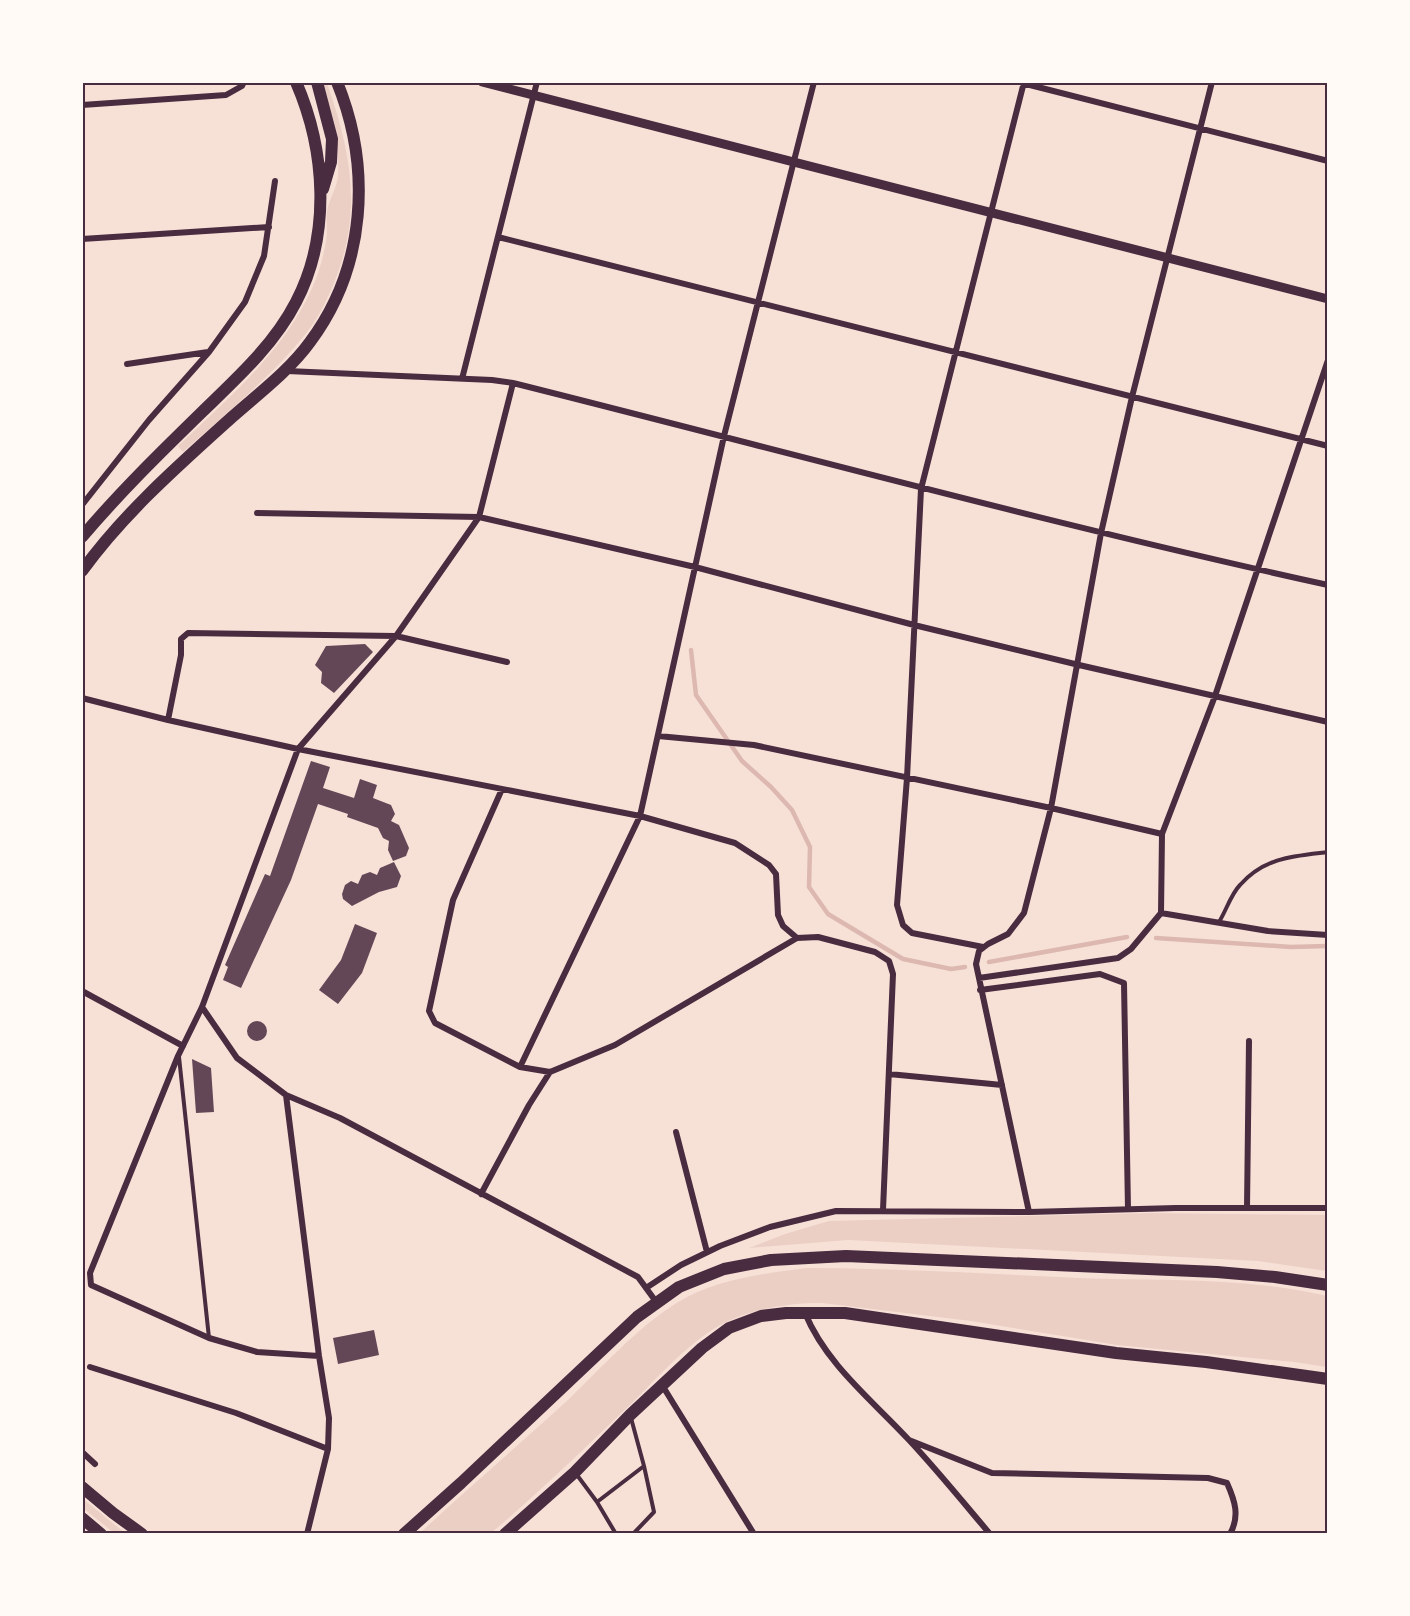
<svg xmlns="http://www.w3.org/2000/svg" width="1410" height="1616" viewBox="0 0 1410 1616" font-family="Karla,sans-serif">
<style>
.green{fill:#ebcfc5}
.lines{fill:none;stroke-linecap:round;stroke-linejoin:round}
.stream{stroke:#dcb8b0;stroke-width:4.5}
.building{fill:#644757}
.service{stroke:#4a2c40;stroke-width:4}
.minor{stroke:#4a2c40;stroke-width:6}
.tertiary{stroke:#4a2c40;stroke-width:9}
.trunk{stroke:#4a2c40;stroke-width:12}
.neatline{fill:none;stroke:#4a2c40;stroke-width:2}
</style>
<rect width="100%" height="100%" fill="#f7e1d7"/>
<path class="green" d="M 321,83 L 327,83 C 351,152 363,212 334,283 C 328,297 322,311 313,324 C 281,369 225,414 183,452 L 178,446 C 240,387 316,325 327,234 C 327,226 326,218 327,211 C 329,199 337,188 338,176 C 340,143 331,113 321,83 Z
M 1151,1213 L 1327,1215 L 1327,1271 L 1258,1261 L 848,1240 L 749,1248 L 785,1234 L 829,1221 Z
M 806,1268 C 897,1268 988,1274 1079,1278 C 1158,1281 1250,1277 1327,1296 L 1327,1367 L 1294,1362 L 1117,1345 L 971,1321 L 822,1303 C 783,1303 742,1310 709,1332 C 681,1351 658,1377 635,1400 C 588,1445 541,1491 491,1533 L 419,1534 C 468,1488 519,1445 569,1399 C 601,1368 637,1328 675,1304 C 714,1279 761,1274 806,1268 Z
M 83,1499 L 125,1533 L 114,1533 L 83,1508 Z"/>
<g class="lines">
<path class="stream" d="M 691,650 L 696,695 L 742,761 L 771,787 L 792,810 L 810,847 L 809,887 L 828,914 L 903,959 L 951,969 L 965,967
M 1156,938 L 1291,947 L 1328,946
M 989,962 L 1127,937"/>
</g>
<path class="building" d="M 365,644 L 373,652 L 334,693 L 321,683 L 322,672 L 315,665 L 326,646 Z
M 311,761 L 330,767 L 323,788 L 354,798 L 360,779 L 377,785 L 373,798 L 391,805 L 395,814 L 391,821 L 399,825 L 409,848 L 406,856 L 393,861 L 388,850 L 389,841 L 383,838 L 378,828 L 347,817 L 348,814 L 318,804 L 291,880 L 241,988 L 223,980 L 228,967 L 225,965 L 265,874 L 270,876 Z
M 394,862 L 401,876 L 397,887 L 379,892 L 352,906 L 343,899 L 342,894 L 345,885 L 351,881 L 358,884 L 362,875 L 370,872 L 377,875 L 380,868 Z
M 355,924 L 377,933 L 362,973 L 338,1004 L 319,990 L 341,960 Z
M247 1031a10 10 0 1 1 20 0a10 10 0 1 1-20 0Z
M 192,1059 L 211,1068 L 214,1112 L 196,1113 Z
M 374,1330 L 379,1355 L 338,1364 L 333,1338 Z"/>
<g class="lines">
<path class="service" d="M 1219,922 C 1226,911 1231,894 1240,885 C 1265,857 1294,856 1328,852
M 179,1057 L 209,1338
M 577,1475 L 597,1502 L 644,1466 L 631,1418
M 597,1502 L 616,1534
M 633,1534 L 654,1512 L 644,1466"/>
<path class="minor" d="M 1022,83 L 1328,161
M 82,105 L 226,95 L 242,86 L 244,82
M 498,237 L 1328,446
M 82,239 L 269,227
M 1328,360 L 1215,696 L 1162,834 L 1161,913 L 1268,931 L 1328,935
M 127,364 L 208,352
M 287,371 L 492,380 L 513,383 C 784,451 1054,525 1328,585
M 462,379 L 537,82
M 82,505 L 149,420 L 209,352 L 245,302 L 264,256 L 275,181
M 257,513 L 479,517 L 695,567 L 914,625 L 1079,665 L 1328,722
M 82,698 L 168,720 L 298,749 L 640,816 L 735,843 L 769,865 L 776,874 L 778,915 L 783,926 L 797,938
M 168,720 L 181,655 L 181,639 L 188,633 L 396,636 L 507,662
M 658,736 L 754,745 L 1051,808 L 1162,834
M 502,789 L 453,900 L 429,1011 L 435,1023 L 520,1067 L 550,1072 L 615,1045 L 797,938 L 818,937 L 875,952 L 889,961 L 893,974 L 883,1210
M 983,947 L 912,933 L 903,925 L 897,905 L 907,778 L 921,489 L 1024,82
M 979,978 L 1118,958 L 1131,949 L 1161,913
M 980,990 L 1100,974 L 1124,983 L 1128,1209
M 82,991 L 183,1046
M 202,1007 L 237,1058 L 286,1095 L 340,1118 L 638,1277 L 657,1303
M 520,1067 L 640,816 L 724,436 L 814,82
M 889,1074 L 1002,1085
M 286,1095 L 319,1356 L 329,1418 L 328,1449 L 307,1534
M 676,1132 L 707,1252
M 481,1194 L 529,1105 L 550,1072
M 1247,1208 L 1249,1041
M 1029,1212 L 976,964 L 979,951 L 988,944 L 1008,934 L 1024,913 L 1051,808 L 1101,533 L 1132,397 L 1212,82
M 646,1288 L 681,1265 L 720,1246 L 770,1227 L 836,1211 L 1029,1212 L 1176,1208 L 1328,1208
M 805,1313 C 826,1364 872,1400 909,1440 C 937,1470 963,1502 990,1534
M 319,1356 L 257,1352 L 209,1338 L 91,1285 L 90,1273 L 178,1056 L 202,1007 L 298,749 L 396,636 L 479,517 L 513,383
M 90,1367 L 236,1413 L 328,1449
M 662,1385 L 754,1534
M 909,1440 L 992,1473 L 1208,1478 L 1227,1483 C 1235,1501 1240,1516 1230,1534
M 82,1452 L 95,1464"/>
<path class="tertiary" d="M 482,82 L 1328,299"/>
<path class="trunk" d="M 317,82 L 332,139 L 331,162 L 323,189
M 82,537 C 120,492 161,452 202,412 C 236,379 274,345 296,302 C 331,235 326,151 296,82
M 82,571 C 124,513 179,465 231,418 C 258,394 289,371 310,342 C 366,267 372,168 337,82
M 82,1487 L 113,1513 L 142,1534
M 82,1518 L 101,1534
M 404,1534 L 461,1483 L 637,1317 L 679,1287 L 724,1269 L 771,1260 L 846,1256 L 1217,1272 L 1275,1277 L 1328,1285
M 505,1534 L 575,1472 L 630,1415 L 702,1348 L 729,1328 L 761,1316 L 786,1313 L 845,1313 L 1116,1353 L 1206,1362 L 1328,1379"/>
</g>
<rect width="1410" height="1616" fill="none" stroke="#fffaf5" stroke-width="168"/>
<rect x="84" y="84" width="1242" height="1448" class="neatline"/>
</svg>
